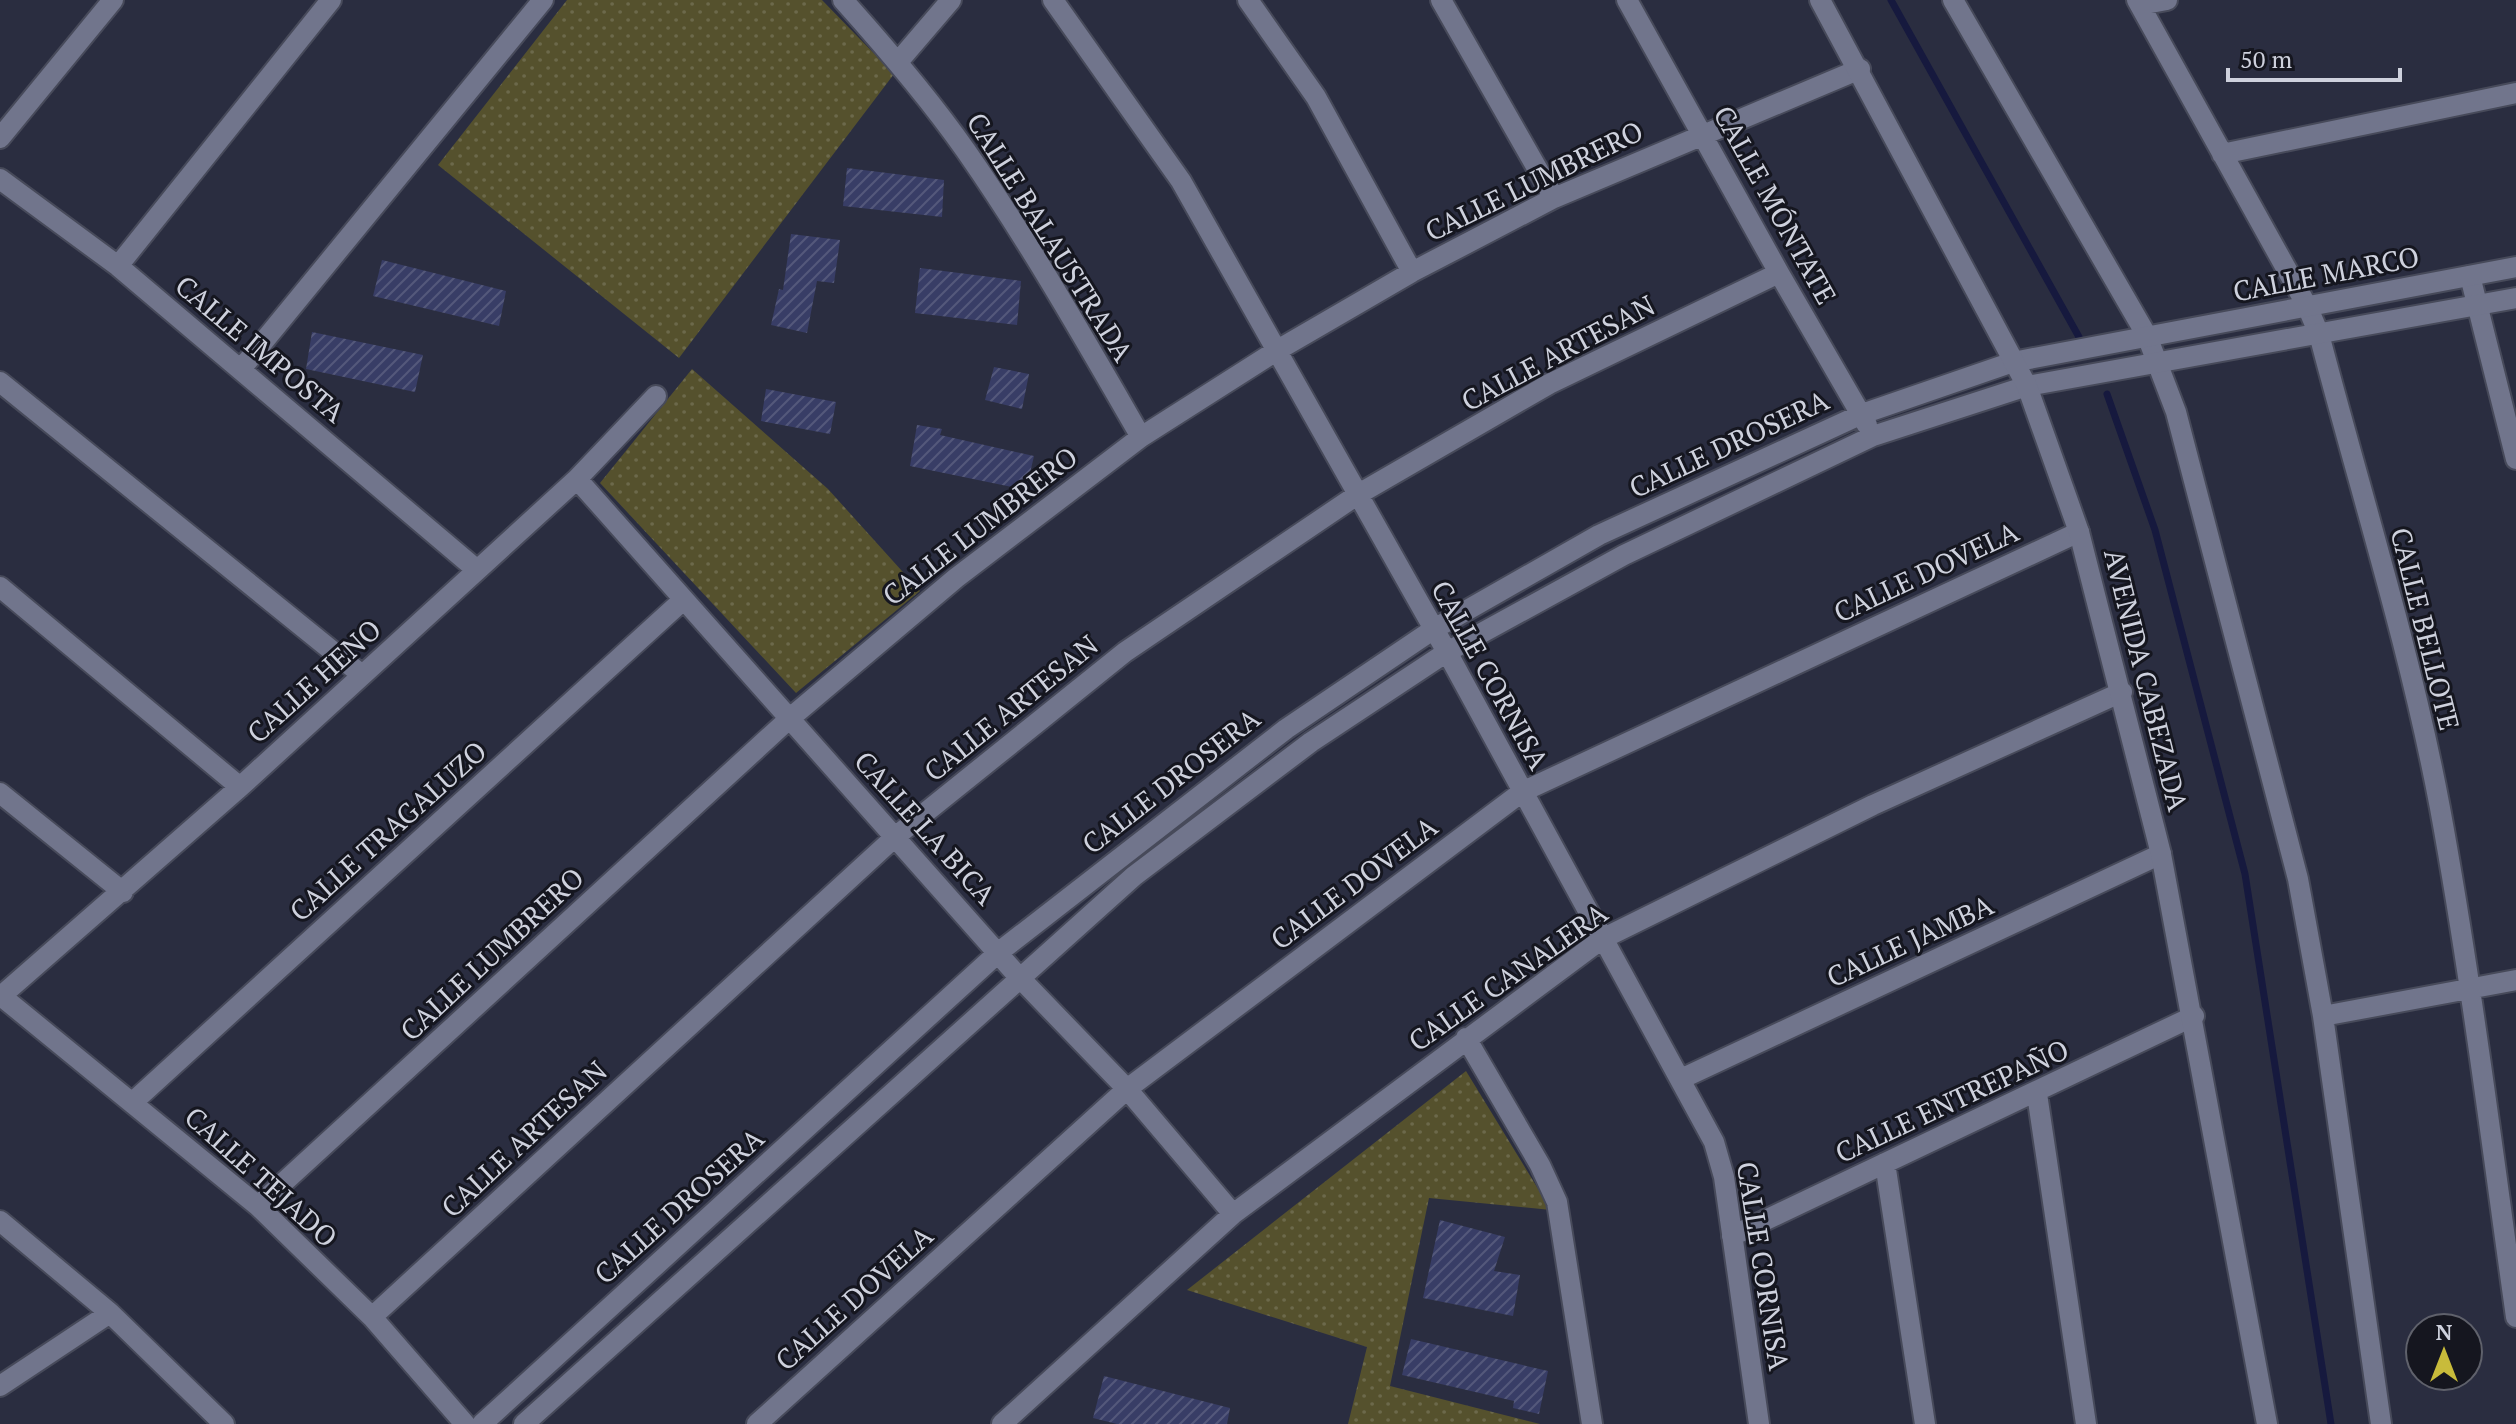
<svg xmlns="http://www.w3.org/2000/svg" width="2516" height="1424" viewBox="0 0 2516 1424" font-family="'PT Serif',serif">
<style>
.park{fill:url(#park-dots)}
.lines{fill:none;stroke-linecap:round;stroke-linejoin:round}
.stream{stroke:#16193e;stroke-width:7}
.building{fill:url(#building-hatch)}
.minor-casing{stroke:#474a5a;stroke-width:24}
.tertiary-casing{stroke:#474a5a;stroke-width:24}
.secondary-casing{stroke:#474a5a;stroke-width:24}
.minor{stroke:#71758c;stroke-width:20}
.tertiary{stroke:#71758c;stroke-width:20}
.secondary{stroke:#71758c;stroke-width:20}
.labels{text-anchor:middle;stroke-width:6;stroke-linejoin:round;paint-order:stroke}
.street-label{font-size:28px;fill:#ced1dd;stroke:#15161f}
</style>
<defs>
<pattern id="park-dots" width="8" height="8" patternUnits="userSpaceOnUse" patternTransform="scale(2)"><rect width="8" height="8" fill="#55512d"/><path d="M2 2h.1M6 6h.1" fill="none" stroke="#6c694b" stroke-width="1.8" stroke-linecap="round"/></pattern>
<pattern id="building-hatch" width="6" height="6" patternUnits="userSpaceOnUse" patternTransform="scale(2)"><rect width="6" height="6" fill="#383d66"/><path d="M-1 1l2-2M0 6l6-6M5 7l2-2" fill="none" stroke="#54587b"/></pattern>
</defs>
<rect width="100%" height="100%" fill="#2a2d40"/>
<path class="park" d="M 567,0 L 822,0 L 894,74 L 679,358 L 438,165 Z
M 692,369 L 828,489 L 920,591 L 796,693 L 600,483 Z
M 1466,1071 L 1551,1210 L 1429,1198 L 1390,1386 L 1540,1424 L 1348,1424 L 1367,1347 L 1187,1290 Z"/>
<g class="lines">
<path class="stream" d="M 1891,0 L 2079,337
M 2107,394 L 2155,530 L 2245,874 L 2331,1424"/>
</g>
<path class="building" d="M 847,168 L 944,180 L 942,217 L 843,206 Z
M 791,234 L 840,240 L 834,283 L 817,281 L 807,333 L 771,325 L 779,289 L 783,290 Z
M 382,260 L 506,291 L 499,326 L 373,296 Z
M 920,268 L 1021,281 L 1017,325 L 915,313 Z
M 312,332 L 423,355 L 415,392 L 306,369 Z
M 994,367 L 1029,374 L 1022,409 L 985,400 Z
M 766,389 L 836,402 L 830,434 L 761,421 Z
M 917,425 L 942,429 L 940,435 L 1034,456 L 1026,490 L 910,466 Z
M 1440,1220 L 1505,1237 L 1494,1271 L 1520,1275 L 1513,1316 L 1423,1298 Z
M 1411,1339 L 1548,1371 L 1539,1414 L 1513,1408 L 1514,1401 L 1402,1375 Z
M 1104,1376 L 1230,1408 L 1227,1424 L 1117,1424 L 1093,1418 Z"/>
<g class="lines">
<defs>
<path id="minor" d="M 843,0 C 886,48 929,98 966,151 C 1030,243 1085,340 1141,437
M 1053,0 L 1181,181 L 1447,652 L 1714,1142 L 1724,1177 L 1759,1424
M 1248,0 L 1316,97 L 1412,272
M 1441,0 L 1554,198
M 1627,0 L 1779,273 L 1867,425
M 1953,0 L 2147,336 L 2176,412 L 2298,879 L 2323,1016 L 2381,1424
M 2137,0 L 2307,306 L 2319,334 C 2360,491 2410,648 2440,808 C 2471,977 2492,1147 2516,1317
M 2140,5 L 2167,0
M 898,62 L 951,0
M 2222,154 L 2516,93
M 0,179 L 118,266 L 477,570
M 118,266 L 331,0
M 2470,276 L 2516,459
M 241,369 L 543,0
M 0,382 L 362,675
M 577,479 L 1018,976 L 1127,1089 L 1233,1214
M 0,587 L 240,787
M 0,793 L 123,892
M 0,995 L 258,1206 L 372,1317 L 465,1424
M 0,997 L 240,787 L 577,479 L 656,396
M 2323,1016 L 2516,980
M 1466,1038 L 1540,1165 L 1557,1202 L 1592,1424
M 1683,1078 L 2161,854
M 2037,1094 L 2086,1424
M 133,1102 L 682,601
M 1885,1163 L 1925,1424
M 258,1206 L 789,719 L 956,578 L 1141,437 L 1276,351 L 1412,272 L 1554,198 L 1860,69
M 0,1221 L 110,1313 L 224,1424
M 1732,1236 L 2194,1016
M 372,1317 L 895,837 L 1125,652 L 1357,495 L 1549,384 L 1779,273
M 0,1386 L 110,1313
M 482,1424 L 999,952 L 1286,729 L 1434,629 L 1599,535 L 1862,414 L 2013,362
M 524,1424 L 1134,876 L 1311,742 L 1447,652 L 1624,555 L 1873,436 L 2027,386
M 757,1424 L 1127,1089 L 1522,792 L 2079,532
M 1002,1424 L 1233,1214 L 1602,939 L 1873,805 L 2122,692"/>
<path id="tertiary" d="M 0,138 L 113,0
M 2013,362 L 2516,267
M 2027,386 L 2516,298"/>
<path id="secondary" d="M 1820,0 L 2027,386 L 2079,532 L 2161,854 L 2267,1424"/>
</defs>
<use href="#minor" class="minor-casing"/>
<use href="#tertiary" class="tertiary-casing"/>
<use href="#secondary" class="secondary-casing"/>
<use href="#minor" class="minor"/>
<use href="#tertiary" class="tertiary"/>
<use href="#secondary" class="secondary"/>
</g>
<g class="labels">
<g class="street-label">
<text transform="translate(1534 181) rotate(-26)" y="10">CALLE LUMBRERO</text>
<text transform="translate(1775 205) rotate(61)" y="10">CALLE MÓNTATE</text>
<text transform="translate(1050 237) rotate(58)" y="10">CALLE BALAUSTRADA</text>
<text transform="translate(2326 274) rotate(-11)" y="10">CALLE MARCO</text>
<text transform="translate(260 349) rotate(40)" y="10">CALLE IMPOSTA</text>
<text transform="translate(1558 353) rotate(-28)" y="10">CALLE ARTESAN</text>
<text transform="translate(1729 444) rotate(-25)" y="10">CALLE DROSERA</text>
<text transform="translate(980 526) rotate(-38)" y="10">CALLE LUMBRERO</text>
<text transform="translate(1926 572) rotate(-25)" y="10">CALLE DOVELA</text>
<text transform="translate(2425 629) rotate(76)" y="10">CALLE BELLOTE</text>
<text transform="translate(1490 675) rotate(61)" y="10">CALLE CORNISA</text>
<text transform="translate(2146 680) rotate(76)" y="10">AVENIDA CABEZADA</text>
<text transform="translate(314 681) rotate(-42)" y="10">CALLE HENO</text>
<text transform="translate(1011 708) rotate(-39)" y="10">CALLE ARTESAN</text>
<text transform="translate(1171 781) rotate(-38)" y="10">CALLE DROSERA</text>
<text transform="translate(925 828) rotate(48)" y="10">CALLE LA BICA</text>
<text transform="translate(388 831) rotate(-42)" y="10">CALLE TRAGALUZO</text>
<text transform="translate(1354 883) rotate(-37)" y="10">CALLE DOVELA</text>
<text transform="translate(1910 941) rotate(-25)" y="10">CALLE JAMBA</text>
<text transform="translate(492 954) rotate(-43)" y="10">CALLE LUMBRERO</text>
<text transform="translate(1508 977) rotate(-35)" y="10">CALLE CANALERA</text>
<text transform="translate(1952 1101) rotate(-25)" y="10">CALLE ENTREPAÑO</text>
<text transform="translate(524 1139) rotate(-43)" y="10">CALLE ARTESAN</text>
<text transform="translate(261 1177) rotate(42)" y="10">CALLE TEJADO</text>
<text transform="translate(679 1206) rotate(-42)" y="10">CALLE DROSERA</text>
<text transform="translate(1763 1266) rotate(81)" y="10">CALLE CORNISA</text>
<text transform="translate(854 1298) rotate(-42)" y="10">CALLE DOVELA</text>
</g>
</g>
<g transform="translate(2444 1352)"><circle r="38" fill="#15161f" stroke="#5f616b" stroke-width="2"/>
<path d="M0-6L14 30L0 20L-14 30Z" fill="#c8bb3b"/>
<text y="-12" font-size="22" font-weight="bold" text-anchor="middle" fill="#ced1dd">N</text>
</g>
<path d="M2228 68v12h172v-12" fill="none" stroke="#ced1dd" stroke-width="4"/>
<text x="2240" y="68" font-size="24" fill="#ced1dd" stroke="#15161f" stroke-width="6" paint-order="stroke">50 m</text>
</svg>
